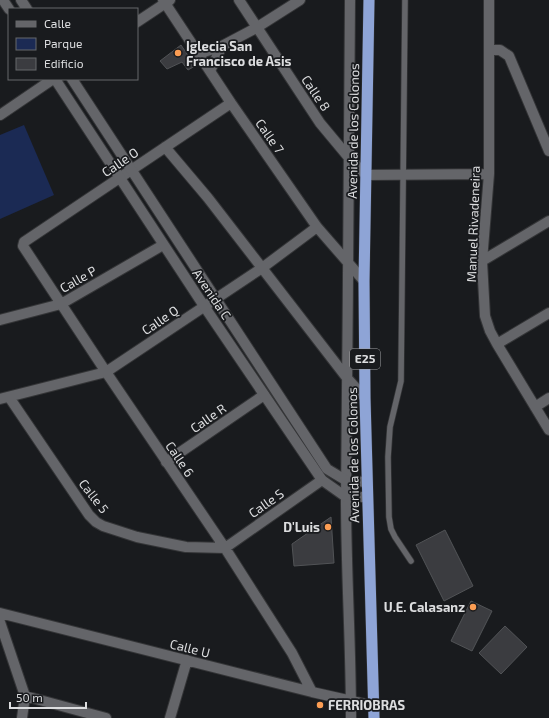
<svg xmlns="http://www.w3.org/2000/svg" width="549" height="718" viewBox="0 0 549 718" font-family="'Exo 2',sans-serif">
<style>
.green{fill:#1b2a54}
.building{fill:#3b3c40;stroke:#515356}
.lines{fill:none;stroke-linecap:round;stroke-linejoin:round}
.service-casing{stroke:#343537;stroke-width:7}
.minor-casing{stroke:#343537;stroke-width:12}
.tertiary-casing{stroke:#343537;stroke-width:12}
.trunk-casing{stroke:#343537;stroke-width:12}
.service{stroke:#646569;stroke-width:5.5}
.minor{stroke:#646569;stroke-width:10}
.tertiary{stroke:#646569;stroke-width:10}
.trunk{stroke:#8ea4d6;stroke-width:11}
.poi-dot{fill:#fc9d53;stroke:#191b1e;stroke-width:1.5}
.labels{text-anchor:middle;stroke-width:3.5;stroke-linejoin:round;paint-order:stroke}
.shield{fill:#191b1e;stroke:#a2a3a5;stroke-width:1}
.shield-label{font-size:12px;font-weight:bold;fill:#dcdddf}
.poi-label{font-size:13px;font-weight:bold;fill:#dcdddf;stroke:#191b1e;text-anchor:start}
.street-label{font-size:13px;fill:#dcdddf;stroke:#191b1e}
</style>
<rect width="100%" height="100%" fill="#191b1e"/>
<path class="green" d="M 24,125 L 54,195 L 0,219 L 0,135 Z"/>
<path class="building" d="M 181,45 L 195,66 L 188,70 L 182,62 L 167,69 L 160,61 Z
M 331,517 L 334,563 L 294,566 L 292,544 Z
M 445,530 L 473,586 L 444,601 L 416,545 Z
M 471,601 L 492,611 L 472,651 L 451,641 Z
M 505,626 L 527,647 L 501,674 L 479,653 Z"/>
<g class="lines">
<defs>
<path id="service" d="M 405,0 L 401,381 L 390,427 L 388,457 L 389,517 L 391,529 L 395,537 L 411,561"/>
<path id="minor" d="M 163,0 L 231,103 L 317,227 L 364,281
M 239,0 L 320,123 L 350,159 L 366,175 L 489,174
M 350,0 C 350,166 347,332 346,498 C 346,571 351,645 351,718
M 489,0 L 489,174 L 482,261 L 485,316 L 490,331 L 497,344 L 549,430
M 137,22 L 170,0
M 489,50 L 500,50 L 509,56 L 549,151
M 198,54 L 222,46
M 210,71 L 222,46 L 256,28 L 300,0
M 231,103 L 24,242 L 23,246 L 106,372 L 225,548 L 292,653 L 312,692
M 0,115 L 53,79
M 165,147 L 208,198 L 347,378 L 365,398
M 482,261 L 549,221
M 0,320 L 61,304 L 163,245
M 497,344 L 549,313
M 9,397 L 89,515 L 96,522 L 103,526 L 137,537 L 186,547 L 225,548 L 322,480
M 0,399 L 106,372 L 262,268 L 317,227
M 535,407 L 549,398
M 166,462 L 264,395
M 0,613 L 312,692 L 374,706
M 0,622 L 25,696 L 22,718
M 25,696 L 106,718
M 170,718 L 187,660"/>
<path id="tertiary" d="M 3,0 L 9,9
M 21,0 L 27,9
M 55,79 L 204,306 L 322,480 L 346,497 L 367,497
M 72,79 L 327,469 L 347,481 L 367,482"/>
<path id="trunk" d="M 369,0 L 364,281 L 365,398 L 374,718"/>
</defs>
<use href="#service" class="service-casing"/>
<use href="#minor" class="minor-casing"/>
<use href="#tertiary" class="tertiary-casing"/>
<use href="#trunk" class="trunk-casing"/>
<use href="#service" class="service"/>
<use href="#minor" class="minor"/>
<use href="#tertiary" class="tertiary"/>
<use href="#trunk" class="trunk"/>
</g>
<g class="poi-dot">
<circle cx="178" cy="53" r="4"/>
<circle cx="328" cy="527" r="4"/>
<circle cx="473" cy="607" r="4"/>
<circle cx="320" cy="705" r="4"/>
</g>
<g class="labels">
<rect class="shield" x="350" y="349" width="30" height="20" rx="3"/>
<g class="shield-label">
<text x="365" y="363">E25</text>
</g>
<g class="poi-label">
<text x="186" y="51">Iglecia San<tspan x="186" dy="15">Francisco de Asis</tspan></text>
<text x="320" y="532" text-anchor="end">D'Luis</text>
<text x="465" y="612" text-anchor="end">U.E. Calasanz</text>
<text x="328" y="710">FERRIOBRAS</text>
</g>
<g class="street-label">
<text transform="translate(316 93) rotate(56)" y="5">Calle 8</text>
<text transform="translate(353 131) rotate(-89)" y="5">Avenida de los Colonos</text>
<text transform="translate(270 136) rotate(55)" y="5">Calle 7</text>
<text transform="translate(120 162) rotate(-34)" y="5">Calle O</text>
<text transform="translate(473 224) rotate(-88)" y="5">Manuel Rivadeneira</text>
<text transform="translate(78 279) rotate(-30)" y="5">Calle P</text>
<text transform="translate(212 294) rotate(56)" y="5">Avenida C</text>
<text transform="translate(160 320) rotate(-34)" y="5">Calle Q</text>
<text transform="translate(208 418) rotate(-35)" y="5">Calle R</text>
<text transform="translate(353 455) rotate(-91)" y="5">Avenida de los Colonos</text>
<text transform="translate(180 459) rotate(56)" y="5">Calle 6</text>
<text transform="translate(94 496) rotate(52)" y="5">Calle 5</text>
<text transform="translate(266 503) rotate(-35)" y="5">Calle S</text>
<text transform="translate(190 648) rotate(14)" y="5">Calle U</text>
</g>
</g>
<rect x="8" y="8" width="130" height="72" fill="#191b1e" stroke="#67696b"/>
<rect x="16" y="21" width="20" height="6" fill="#646569" stroke="#67696b"/>
<text x="44" y="28" font-size="12" fill="#dcdddf">Calle</text>
<rect x="16" y="38" width="20" height="12" fill="#1b2a54" stroke="#67696b"/>
<text x="44" y="48" font-size="12" fill="#dcdddf">Parque</text>
<rect x="16" y="58" width="20" height="12" fill="#3b3c40" stroke="#67696b"/>
<text x="44" y="68" font-size="12" fill="#dcdddf">Edificio</text>
<path d="M10 702v6h76v-6" fill="none" stroke="#dcdddf" stroke-width="2"/>
<text x="16" y="702" font-size="12" fill="#dcdddf" stroke="#191b1e" stroke-width="3" paint-order="stroke">50 m</text>
</svg>
